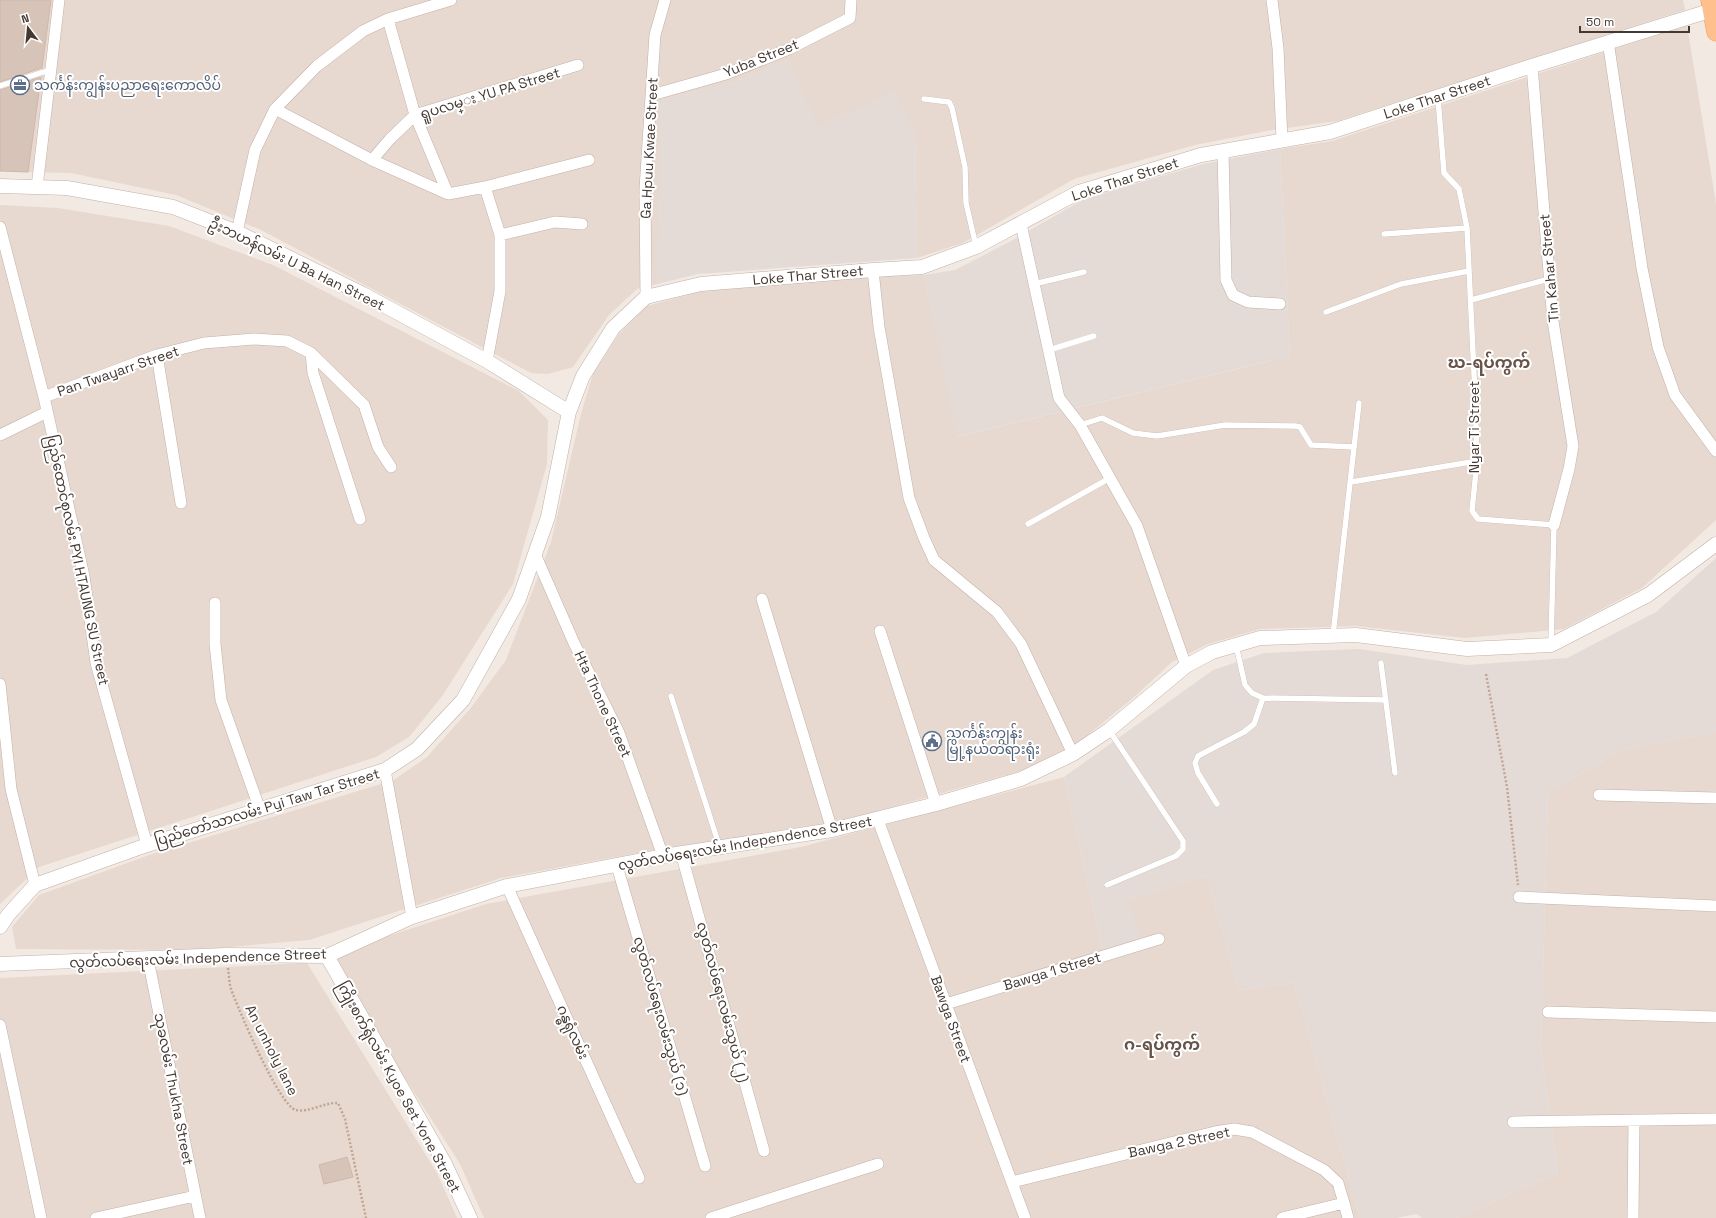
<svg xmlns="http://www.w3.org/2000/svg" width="1716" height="1218" viewBox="0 0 1716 1218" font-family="'Space Grotesk','Noto Sans Myanmar',sans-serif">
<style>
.residential{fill:#e7d9cf}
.industrial{fill:#e4dbd7}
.building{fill:#d7c4b9;stroke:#d0b6a9}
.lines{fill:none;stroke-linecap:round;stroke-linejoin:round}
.service-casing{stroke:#c1b1a7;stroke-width:6}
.minor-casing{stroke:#c1b1a7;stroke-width:12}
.tertiary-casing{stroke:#c1b1a7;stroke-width:15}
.primary-casing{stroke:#eb9757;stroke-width:19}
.path{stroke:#c1a594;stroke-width:2.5;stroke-dasharray:2 2;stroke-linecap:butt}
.service{stroke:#fff;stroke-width:5.5}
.minor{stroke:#fff;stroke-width:11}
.tertiary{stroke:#fff;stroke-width:14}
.primary{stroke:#ffc08e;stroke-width:18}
.labels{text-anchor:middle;stroke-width:4;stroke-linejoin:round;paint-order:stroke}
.street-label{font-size:14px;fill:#443832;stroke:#fff}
.service-label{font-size:14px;fill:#4e5e75;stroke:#fff;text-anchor:start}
.quarter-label{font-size:16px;font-weight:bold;fill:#675349;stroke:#fff}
</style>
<rect width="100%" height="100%" fill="#f2e9e2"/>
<path class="residential" d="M 51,0 L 1683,0 L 1685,10 L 1337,121 L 1272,130 L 1195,145 L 1074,179 L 963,243 L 917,258 L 915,135 L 818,126 L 787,61 L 731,83 L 661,100 L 657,284 L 637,289 L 609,315 L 573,367 L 548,374 L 531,373 L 261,230 L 176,195 L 71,173 L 28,172 Z
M 1687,25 L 1716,204 L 1716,520 L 1642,588 L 1564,629 L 1465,638 L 1356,626 L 1260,629 L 1208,644 L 1172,662 L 1133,698 L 1078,743 L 1024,770 L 846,820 L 665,848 L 501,878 L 309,940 L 196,950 L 16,949 L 12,927 L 39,895 L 152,854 L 394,780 L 427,757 L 470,709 L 506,660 L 551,542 L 581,414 L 593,374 L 619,334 L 647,306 L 702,291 L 866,276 L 924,275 L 957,437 L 1290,356 L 1280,149 L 1332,141 Z
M 0,205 L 58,208 L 169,226 L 273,265 L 519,391 L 548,420 L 547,464 L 513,584 L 443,695 L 409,737 L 376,757 L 39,867 L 0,904 Z
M 1716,732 L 1716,1218 L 1456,1218 L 1558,1173 L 1541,1048 L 1548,793 L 1622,750 Z
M 1064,777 L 1103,952 L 1129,899 L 1206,876 L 1239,990 L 1294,983 L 1360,1218 L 484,1218 L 460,1164 L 327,956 L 486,904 L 801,847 Z
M 307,963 L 437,1173 L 457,1218 L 0,1218 L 0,978 Z"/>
<path class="industrial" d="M 787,61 L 819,126 L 896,89 L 915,135 L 917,258 L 698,274 L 657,284 L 660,100 L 731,83 Z
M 1280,149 L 1290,356 L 956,437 L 924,275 L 955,270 L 1013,240 L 1084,199 L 1203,164 Z
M 1716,558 L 1716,732 L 1622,750 L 1548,793 L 1541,1048 L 1558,1173 L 1456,1218 L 1422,1218 L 1417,1214 L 1396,1218 L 1360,1218 L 1294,983 L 1239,990 L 1206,876 L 1129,899 L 1142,941 L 1103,952 L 1064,777 L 1213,670 L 1264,653 L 1359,649 L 1467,665 L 1567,658 L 1656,612 Z"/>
<path class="building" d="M 0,0 L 51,0 L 42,68 L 0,82 Z
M 41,77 L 28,172 L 0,171 L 0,90 Z
M 347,1157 L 353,1177 L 324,1184 L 319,1165 Z"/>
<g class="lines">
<defs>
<path id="service" d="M 0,86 L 50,70
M 1438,98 L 1444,173 L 1459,189 L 1467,228 L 1475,394 L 1477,461 L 1472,511 L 1478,519 L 1554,525 L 1551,644
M 924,99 L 949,102 L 952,108 L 965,167 L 966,203 L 976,246
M 1384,234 L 1467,228
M 1034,284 L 1084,272
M 1471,300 L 1549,279
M 1326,312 L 1401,284 L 1469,271
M 1049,350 L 1094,336
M 1080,425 L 1102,418 L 1133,433 L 1157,436 L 1225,425 L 1295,426 L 1300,427 L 1311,445 L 1354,447
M 1351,482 L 1477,461
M 1028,524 L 1110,478
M 1333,635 L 1359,403
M 1236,645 L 1245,685 L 1252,693 L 1263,698 L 1386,700
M 1381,663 L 1395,773
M 671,696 L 720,848
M 1217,804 L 1198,773 L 1195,763 L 1198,756 L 1244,732 L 1254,724 L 1263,698
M 1107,885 L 1176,856 L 1183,849 L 1183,841 L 1109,730"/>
<path id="minor" d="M 1272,0 L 1278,48 L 1282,140
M 388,19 L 415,115 L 448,194
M 1608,41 L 1642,268 L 1658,347 L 1675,395 L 1716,451
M 1532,66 L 1553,321 L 1573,446 L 1569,469 L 1554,525
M 652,95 L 726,74 L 789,49 L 850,18 L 851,0
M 275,109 L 372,160 L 448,194 L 485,187 L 589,160
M 1223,151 L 1226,280 L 1233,295 L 1248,302 L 1280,304
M 372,160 L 390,139 L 415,115 L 578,65
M 37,187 L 59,0
M 485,187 L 500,235 L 500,291 L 487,361
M 1021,224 L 1059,398 L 1080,425 L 1137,526 L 1186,666
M 0,227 L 44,397 L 84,576 L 96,663 L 147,845
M 237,232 L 255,150 L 275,109 L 317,66 L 363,31 L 388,19 L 451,0
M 500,235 L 555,222 L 582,224
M 873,270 L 879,327 L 909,498 L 924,538 L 934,560 L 997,612 L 1021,644 L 1073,754
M 646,297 L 645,189 L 655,35 L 665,0
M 311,353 L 313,373 L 360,519
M 157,355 L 181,503
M 44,397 L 157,355 L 204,343 L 254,339 L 287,341 L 311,353 L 364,405 L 378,447 L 391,467
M 0,435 L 47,412
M 535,554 L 574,643 L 619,733 L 663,856
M 762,599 L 832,830
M 215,603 L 215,644 L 221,700 L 260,810
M 880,631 L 936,804
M 0,684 L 11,789 L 35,885
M 385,770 L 412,917
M 1599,795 L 1716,798
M 878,820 L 1025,1218
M 681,853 L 764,1151
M 617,866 L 705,1166
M 507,886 L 639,1178
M 1519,897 L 1716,906
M 148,959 L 200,1218
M 946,1004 L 1159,939
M 1548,1012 L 1716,1017
M 0,1025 L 41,1218
M 1513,1122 L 1716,1119
M 1012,1182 L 1215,1132 L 1234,1129 L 1252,1132 L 1324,1170 L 1338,1183 L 1344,1203
M 96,1218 L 195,1196
M 711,1218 L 878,1164
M 1282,1218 L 1344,1203 L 1348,1218
M 1633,1218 L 1634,1120"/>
<path id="tertiary" d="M 0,186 L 67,188 L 173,207 L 237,232 L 363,294 L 487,361 L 569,412
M 0,927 L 8,915 L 35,885 L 147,845 L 385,770 L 417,749 L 463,700 L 519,599 L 548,517 L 569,412 L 583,376 L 613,328 L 646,297 L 701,284 L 873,270 L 922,267 L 976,247 L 1079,192 L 1201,155 L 1330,132 L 1532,66 L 1716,9
M 327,956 L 445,1164 L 470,1218
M 0,964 L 226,955 L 327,956 L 412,917 L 507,886 L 663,856 L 832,830 L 936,804 L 1021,779 L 1073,754 L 1109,730 L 1186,666 L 1212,652 L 1260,638 L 1356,635 L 1467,649 L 1551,645 L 1648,595 L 1716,544"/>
<path id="primary" d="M 1710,0 L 1716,32"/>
</defs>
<use href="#service" class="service-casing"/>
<use href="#minor" class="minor-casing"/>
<use href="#tertiary" class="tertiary-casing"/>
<use href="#primary" class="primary-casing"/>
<path class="path" d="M 1486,674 L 1507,787 L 1518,885
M 228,968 C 229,975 229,982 231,989 C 238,1008 279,1106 296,1110 C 308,1113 325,1102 338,1103 L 345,1119 L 366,1218"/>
<use href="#service" class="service"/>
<use href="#minor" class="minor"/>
<use href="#tertiary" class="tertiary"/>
<use href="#primary" class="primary"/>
</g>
<defs>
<symbol id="office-ring" viewBox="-11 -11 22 22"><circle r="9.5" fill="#fff" stroke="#5c6f8a" stroke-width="1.5"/><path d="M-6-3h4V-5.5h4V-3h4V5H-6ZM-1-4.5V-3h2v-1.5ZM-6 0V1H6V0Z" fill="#5c6f8a"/></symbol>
<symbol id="civic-ring" viewBox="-11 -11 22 22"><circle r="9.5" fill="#fff" stroke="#5c6f8a" stroke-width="1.5"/><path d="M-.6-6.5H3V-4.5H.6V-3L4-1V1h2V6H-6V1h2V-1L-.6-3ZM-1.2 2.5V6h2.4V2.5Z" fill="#5c6f8a"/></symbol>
</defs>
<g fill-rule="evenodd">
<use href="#office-ring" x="9" y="74" width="22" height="22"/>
<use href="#civic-ring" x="921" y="730" width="22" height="22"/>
</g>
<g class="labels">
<g class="street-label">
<text transform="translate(761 58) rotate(-22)" y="5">Yuba Street</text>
<text transform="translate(490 93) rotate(-17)" y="5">ရူပလမ္း YU PA Street</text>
<text transform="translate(1437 97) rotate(-18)" y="5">Loke Thar Street</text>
<text transform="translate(649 148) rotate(-87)" y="5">Ga Hpuu Kwae Street</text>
<text transform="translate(1125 179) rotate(-18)" y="5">Loke Thar Street</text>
<text transform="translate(297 264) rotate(26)" y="5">ဦးဘဟန်လမ်း U Ba Han Street</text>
<text transform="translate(1549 268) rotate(-95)" y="5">Tin Kahar Street</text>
<text transform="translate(808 275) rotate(-5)" y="5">Loke Thar Street</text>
<text transform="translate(118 371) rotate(-19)" y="5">Pan Twayarr Street</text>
<text transform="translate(1474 427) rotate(-90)" y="5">Nyar Ti Street</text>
<text transform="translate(78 560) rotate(78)" y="5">ပြည်ထောင်စုလမ်း PYI HTAUNG SU Street</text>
<text transform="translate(603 704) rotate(65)" y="5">Hta Thone Street</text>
<text transform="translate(267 807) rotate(-17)" y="5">ပြည်တော်သာလမ်း Pyi Taw Tar Street</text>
<text transform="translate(745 843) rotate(-10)" y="5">လွတ်လပ်ရေးလမ်း Independence Street</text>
<text transform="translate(198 958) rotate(-2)" y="5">လွတ်လပ်ရေးလမ်း Independence Street</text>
<text transform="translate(1052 971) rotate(-17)" y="5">Bawga 1 Street</text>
<text transform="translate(723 1002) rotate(75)" y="5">လွတ်လပ်ရေးလမ်းသွယ် (၂)</text>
<text transform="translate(661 1016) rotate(74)" y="5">လွတ်လပ်ရေးလမ်းသွယ် (၁)</text>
<text transform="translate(951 1019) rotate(70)" y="5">Bawga Street</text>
<text transform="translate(573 1032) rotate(66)" y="5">ဂန္ဓရုံလမ်း</text>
<text transform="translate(272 1050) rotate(63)" y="5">An unholy lane</text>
<text transform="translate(399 1087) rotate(61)" y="5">ကြိုးစက်ရုံလမ်း Kyoe Set Yone Street</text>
<text transform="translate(174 1089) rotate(79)" y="5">သုခလမ်း Thukha Street</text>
<text transform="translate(1179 1142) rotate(-12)" y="5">Bawga 2 Street</text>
</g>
<g class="service-label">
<text x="34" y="90">သင်္ကန်းကျွန်းပညာရေးကောလိပ်</text>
<text x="946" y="738">သင်္ကန်းကျွန်း<tspan x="946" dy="16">မြို့နယ်တရားရုံး</tspan></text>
</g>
<g class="quarter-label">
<text x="1489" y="368">ဃ-ရပ်ကွက်</text>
<text x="1162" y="1050">ဂ-ရပ်ကွက်</text>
</g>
</g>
<g transform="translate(28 28) rotate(344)" stroke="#ffffff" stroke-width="3" paint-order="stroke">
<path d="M0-3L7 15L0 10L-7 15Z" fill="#443832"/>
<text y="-6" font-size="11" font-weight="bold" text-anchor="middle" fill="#443832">N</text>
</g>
<path d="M1580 26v6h109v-6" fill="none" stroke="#443832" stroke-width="2"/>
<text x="1586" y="26" font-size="12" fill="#443832" stroke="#ffffff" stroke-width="3" paint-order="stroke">50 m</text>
</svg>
